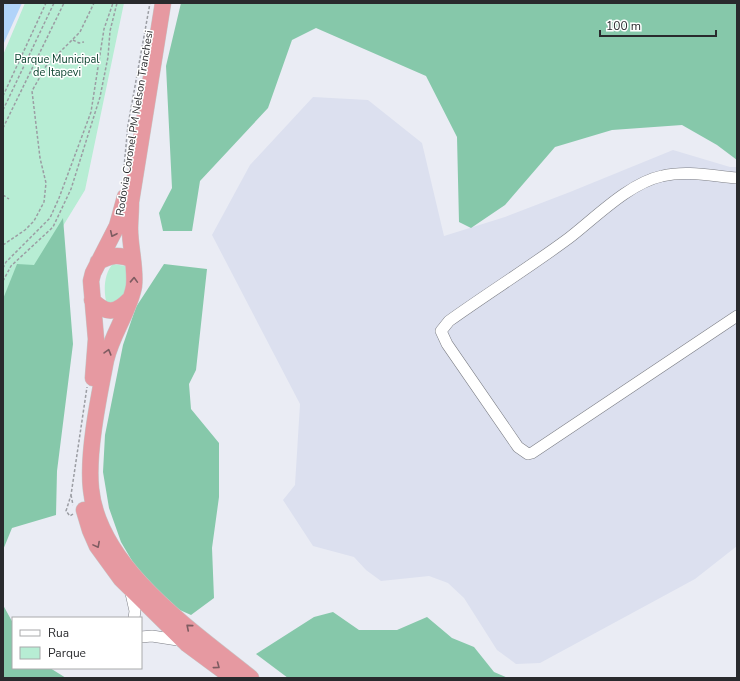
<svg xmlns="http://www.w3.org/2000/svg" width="740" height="681" viewBox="0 0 740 681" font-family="'Nunito Sans',sans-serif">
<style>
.built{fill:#dce0ef}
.green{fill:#b7edd4}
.forest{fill:#86c8aa}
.water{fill:#b1d3f9}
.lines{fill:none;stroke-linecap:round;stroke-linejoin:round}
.minor-casing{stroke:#7c7e85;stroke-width:12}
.highway-casing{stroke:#c7c8c8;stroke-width:17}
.path{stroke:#9b9da3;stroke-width:1.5;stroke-dasharray:3 2;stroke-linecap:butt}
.minor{stroke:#fff;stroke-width:11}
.highway{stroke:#e699a1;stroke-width:16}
.oneway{stroke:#7e5c61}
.labels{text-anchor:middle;stroke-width:3;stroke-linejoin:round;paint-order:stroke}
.park-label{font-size:11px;fill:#0d4531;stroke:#fff}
.street-label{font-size:11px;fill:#292a2d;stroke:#fff}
</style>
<rect width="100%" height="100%" fill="#eaecf4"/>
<path class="built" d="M 313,97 L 368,100 L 422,143 L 444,236 L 505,217 L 570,192 L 673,150 L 730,167 L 737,167 L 737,546 L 695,579 L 540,663 L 516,664 L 497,650 L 464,598 L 448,583 L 429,576 L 381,581 L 366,570 L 354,557 L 313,546 L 283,500 L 295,485 L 300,404 L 212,235 L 250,165 Z"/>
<path class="green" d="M 25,3 L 124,3 L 85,190 L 3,324 L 3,55 Z
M 113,264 L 125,266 C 129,278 126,289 122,300 L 107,304 C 103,293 104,272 113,264 Z"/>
<path class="forest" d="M 181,3 L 549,4 L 550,3 L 737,3 L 737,160 L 717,145 L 682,125 L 612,130 L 555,147 L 505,205 L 471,228 L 459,222 L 457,137 L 426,76 L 316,28 L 292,40 L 268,108 L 200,181 L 192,231 L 163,231 L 159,213 L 172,188 L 166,66 Z
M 63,218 L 73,344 L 57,471 L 56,515 L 12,528 L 3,550 L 3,299 L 17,264 L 34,265 Z
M 164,264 L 207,269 L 196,370 L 189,384 L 191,409 L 219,443 L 219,497 L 212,548 L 214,598 L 191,615 L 162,602 L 141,576 L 121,542 L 109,508 L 103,472 L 105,435 L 123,345 L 136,307 Z
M 3,605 L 13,623 L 13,668 L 50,668 L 66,678 L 3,678 Z
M 333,612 L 359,630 L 397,630 L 427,617 L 452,638 L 474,647 L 494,672 L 508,678 L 288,678 L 256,654 L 314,617 Z"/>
<path class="water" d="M 3,3 L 22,3 L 3,45 Z"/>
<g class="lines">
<defs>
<path id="minor" d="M 737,178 C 712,176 687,170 662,176 C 629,183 595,218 569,238 C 530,267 488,293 449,321 L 441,331 L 447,344 L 518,447 L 528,454 L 532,453 L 737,316
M 130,589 L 135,611 L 134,618
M 141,637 L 152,636 L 184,641"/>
<path id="highway" d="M 163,3 L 131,202 C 131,211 130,220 130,229 C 130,248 136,267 134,286 C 130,310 112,334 106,360 C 99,396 87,453 91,489 C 99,568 193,631 251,678
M 98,262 C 111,255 119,254 133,260
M 92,300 C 106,314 115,314 129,300
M 93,378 L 96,339 L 91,281 L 93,273 L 117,226 L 125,197
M 84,510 L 90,530 L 97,546 L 121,579 L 187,644 L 233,678"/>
</defs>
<use href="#minor" class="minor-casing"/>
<use href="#highway" class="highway-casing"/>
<path class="path" d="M 73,40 L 79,43 L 84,42
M 3,96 L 46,3
M 3,110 L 54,3
M 3,128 L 64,3
M 124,167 L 128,125 L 150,3
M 3,195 L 9,199
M 3,245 L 25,230 L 34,221 L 44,202 L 46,183 L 40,158 L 32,91 L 46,66 L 80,32 L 94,3
M 3,268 L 6,262 L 50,218 L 59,198 L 91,112 L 104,29 L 113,3
M 3,281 L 11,266 L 53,227 L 71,189 L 100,97 L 108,57 L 110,31 L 117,3
M 71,495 L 73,505
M 73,514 L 70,516 L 66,511 L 71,495 L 87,387"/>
<use href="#minor" class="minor"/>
<use href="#highway" class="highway"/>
</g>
<defs><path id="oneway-chevron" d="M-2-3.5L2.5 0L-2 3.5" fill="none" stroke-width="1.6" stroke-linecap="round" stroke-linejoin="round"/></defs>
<g class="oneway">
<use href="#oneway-chevron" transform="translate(113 234) rotate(115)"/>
<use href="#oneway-chevron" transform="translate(134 280) rotate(-88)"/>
<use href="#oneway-chevron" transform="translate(108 352) rotate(-74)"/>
<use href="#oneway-chevron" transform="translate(97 545) rotate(62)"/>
<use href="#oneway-chevron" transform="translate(189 627) rotate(-140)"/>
<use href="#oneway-chevron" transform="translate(217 666) rotate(37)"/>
</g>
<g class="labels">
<g class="park-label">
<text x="57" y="63">Parque Municipal<tspan x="57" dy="13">de Itapevi</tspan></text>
</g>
<g class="street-label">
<text transform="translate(134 123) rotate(-81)" y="4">Rodovia Coronel PM Nelson Tranchesi</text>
</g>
</g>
<rect width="740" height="681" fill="none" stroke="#292a2d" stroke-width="8"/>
<rect x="12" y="617" width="130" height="52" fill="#ffffff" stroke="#a9aaab"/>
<rect x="20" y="630" width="20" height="6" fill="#ffffff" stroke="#a9aaab"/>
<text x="48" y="637" font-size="12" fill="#292a2d">Rua</text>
<rect x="20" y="647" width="20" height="12" fill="#b7edd4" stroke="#a9aaab"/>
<text x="48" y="657" font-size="12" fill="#292a2d">Parque</text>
<path d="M600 30v6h116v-6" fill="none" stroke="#292a2d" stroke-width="2"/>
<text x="606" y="30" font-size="12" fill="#292a2d" stroke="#ffffff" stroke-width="3" paint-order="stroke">100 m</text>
</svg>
